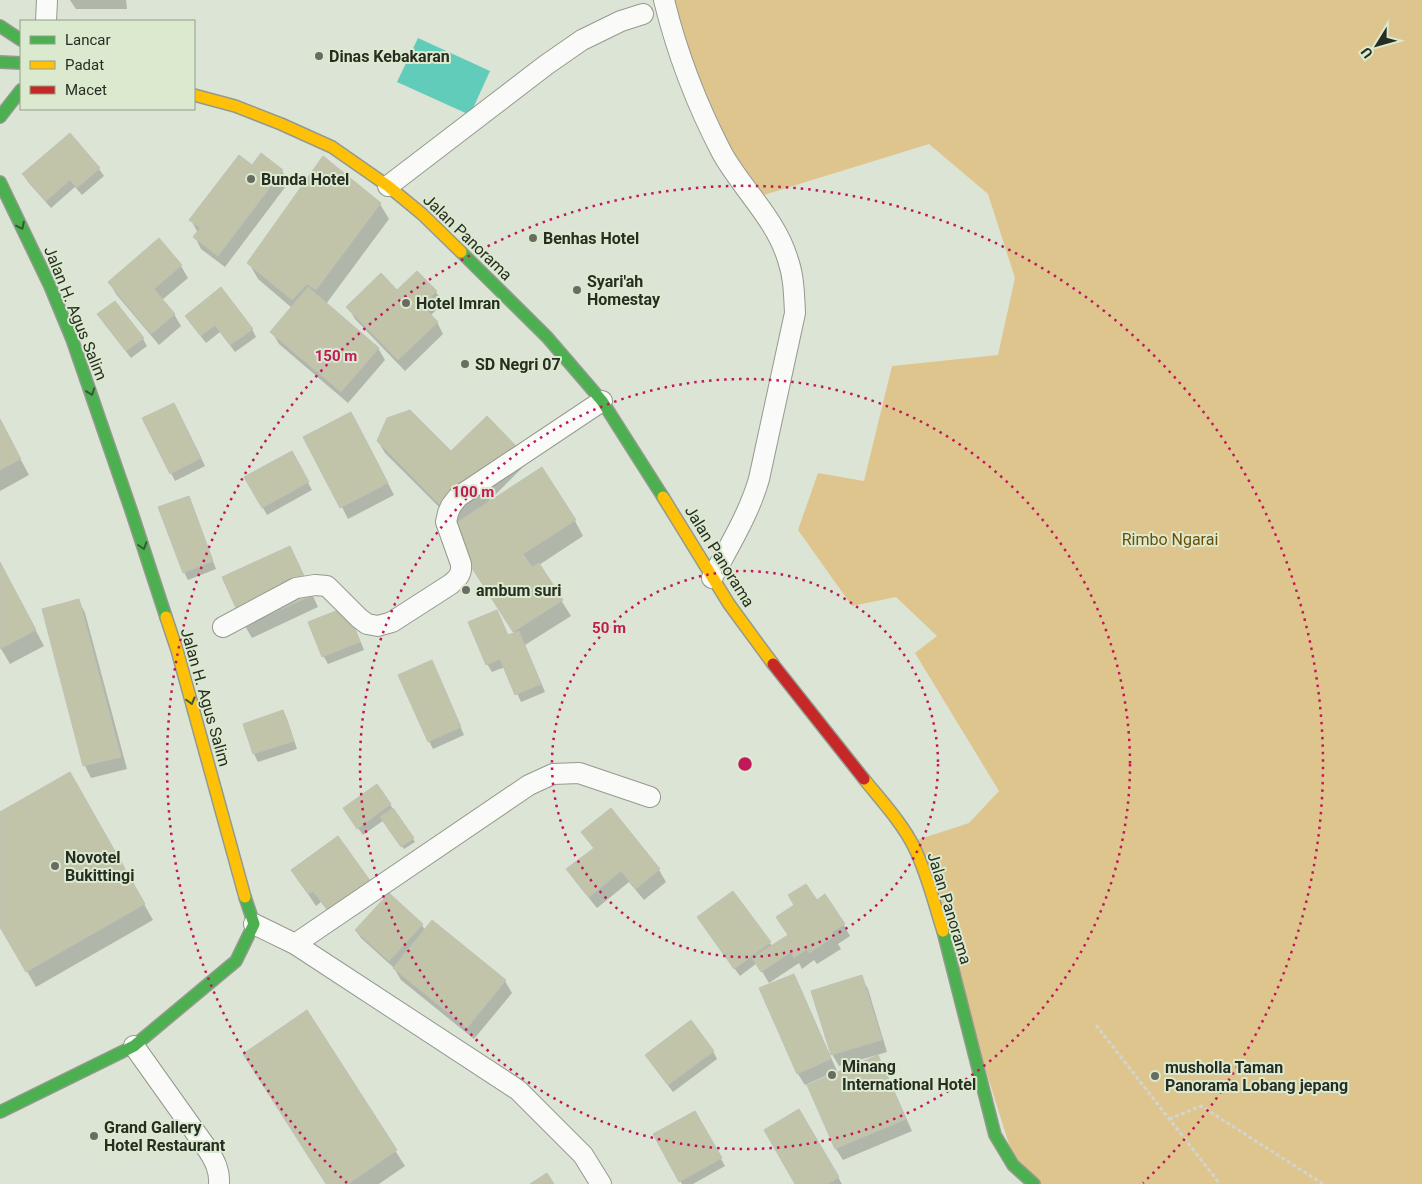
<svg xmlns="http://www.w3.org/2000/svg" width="1422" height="1184" viewBox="0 0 1422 1184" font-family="Roboto,sans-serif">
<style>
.forest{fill:#dec58e}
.water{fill:#62ccba}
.shadow{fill:#0003}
.building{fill:#c2c4aa;stroke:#bec1b5}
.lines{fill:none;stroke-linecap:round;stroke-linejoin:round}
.street-casing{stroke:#939a8e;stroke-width:22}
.fast-casing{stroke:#939a8e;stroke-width:14}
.slow-casing{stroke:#939a8e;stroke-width:14}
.jam-casing{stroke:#939a8e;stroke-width:14}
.path{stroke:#d2d4d0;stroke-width:3;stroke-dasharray:4 2.5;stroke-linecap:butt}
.street{stroke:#fafbf9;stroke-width:20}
.fast{stroke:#4caf50;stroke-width:11}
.slow{stroke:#ffc107;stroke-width:11}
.jam{stroke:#c62828;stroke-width:11}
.oneway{stroke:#355a33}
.ring{fill:none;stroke:#c2185b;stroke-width:2.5;stroke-dasharray:2.5 5}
.poi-dot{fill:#676d61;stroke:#dbeacf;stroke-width:2}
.labels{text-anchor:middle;stroke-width:4;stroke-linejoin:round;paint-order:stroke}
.poi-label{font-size:16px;font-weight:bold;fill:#282d23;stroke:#dbeacf;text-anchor:start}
.street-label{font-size:16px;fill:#282d23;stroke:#dbeacf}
.park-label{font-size:16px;fill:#6f4d02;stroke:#dbeacf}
.centre{fill:#c2185b;stroke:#dbeacf;stroke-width:2.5}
.ring-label{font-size:15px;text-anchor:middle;font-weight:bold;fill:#c2185b;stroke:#dbeacf;stroke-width:4;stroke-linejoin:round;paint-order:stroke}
</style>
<rect width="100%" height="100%" fill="#dce4d5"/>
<path class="forest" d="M 663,0 L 1422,0 L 1422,1184 L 1028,1184 L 1018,1173 L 914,841 L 969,823 L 999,791 L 915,653 L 937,636 L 896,597 L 852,606 L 798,530 L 818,473 L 864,481 L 892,366 L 998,355 L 1015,278 L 988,194 L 929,144 L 747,200 L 707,145 L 699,130 L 688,97 Z"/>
<path class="water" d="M 418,38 L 490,71 L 470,115 L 397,82 Z"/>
<path class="shadow" d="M 70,0 L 126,0 L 127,9 L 76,9 Z
M 69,134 L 99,169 L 104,176 L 82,195 L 75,187 L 51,208 L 28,182 L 24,174 Z
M 253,167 L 282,171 L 289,182 L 225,267 L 201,249 L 195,237 L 198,233 L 191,220 Z
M 380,204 L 389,219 L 326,304 L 378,348 L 385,360 L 348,403 L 279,344 L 272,332 L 292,308 L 258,279 L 249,263 Z
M 159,240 L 181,266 L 188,278 L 162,300 L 174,314 L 181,326 L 159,345 L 116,294 L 109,282 Z
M 397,292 L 436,292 L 443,303 L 430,316 L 437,322 L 443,334 L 405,371 L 355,319 L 348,307 Z
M 186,316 L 252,329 L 256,337 L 235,352 L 220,332 L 206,343 L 191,324 Z
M 103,322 L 143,339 L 147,346 L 131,358 Z
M 178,412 L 205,466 L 175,481 L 171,473 Z
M 0,421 L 29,475 L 0,491 Z
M 358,425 L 394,495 L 348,519 L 342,507 Z
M 378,441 L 451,453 L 520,452 L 527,463 L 488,502 L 575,521 L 583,536 L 539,565 L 571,616 L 525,645 L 545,692 L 521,702 L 505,667 L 492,672 L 487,664 L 508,636 L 515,634 L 457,545 L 456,524 L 385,453 Z
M 291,452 L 312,490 L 267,515 L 246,478 Z
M 188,497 L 192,505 L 216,569 L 188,580 L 184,572 Z
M 296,559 L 318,607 L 252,638 L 245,626 Z
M 0,563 L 44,646 L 10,664 L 0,647 Z
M 79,601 L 85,613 L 127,769 L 91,778 L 85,766 L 43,610 Z
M 350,616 L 364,650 L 328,664 L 324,657 L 310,622 Z
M 435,670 L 464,735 L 433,749 L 429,741 Z
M 283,712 L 287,719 L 297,749 L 258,762 L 254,754 L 244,725 Z
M 70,774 L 153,920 L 36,987 L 0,924 L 0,813 Z
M 377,785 L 415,842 L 404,849 L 384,820 L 363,835 L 349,816 Z
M 610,809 L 659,870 L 666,882 L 644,900 L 629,882 L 597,908 L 575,881 L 568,870 L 594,849 L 582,832 Z
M 292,870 L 377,894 L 337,923 L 321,902 L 316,906 Z
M 733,893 L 772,946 L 789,936 L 816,902 L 844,925 L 850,936 L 838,944 L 841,949 L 817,964 L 814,960 L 802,969 L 799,963 L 769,983 L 757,963 L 740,976 L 698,918 Z
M 422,925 L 425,930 L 505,981 L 512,993 L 474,1039 L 401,980 L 394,968 L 361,938 L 356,931 Z
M 793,975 L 800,987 L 837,1071 L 805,1085 L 798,1074 Z
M 861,977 L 868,989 L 887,1052 L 839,1066 L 832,1054 Z
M 306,1012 L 405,1166 L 379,1184 L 326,1184 Z
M 713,1051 L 717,1059 L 673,1092 L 651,1063 Z
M 877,1057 L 884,1068 L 912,1131 L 843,1160 L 836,1149 L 809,1086 Z
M 799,1111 L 842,1184 L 797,1184 Z
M 694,1112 L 725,1166 L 693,1184 L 682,1184 L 654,1135 Z"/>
<path class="building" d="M 70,133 L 100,168 L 77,188 L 70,180 L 46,201 L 22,174 Z
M 261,153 L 283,170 L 218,256 L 193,237 L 200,228 L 189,220 L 239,155 L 252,165 Z
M 323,156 L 381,203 L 316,290 L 307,284 L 292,300 L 247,263 Z
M 159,238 L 182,265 L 154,289 L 175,314 L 151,334 L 108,282 Z
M 417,271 L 437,291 L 422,305 L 438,322 L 398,360 L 346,307 L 381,273 L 397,290 Z
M 221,287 L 253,329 L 230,345 L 215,325 L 201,336 L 185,316 Z
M 308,287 L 379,348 L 341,392 L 270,332 Z
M 115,301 L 144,338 L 126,351 L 97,314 Z
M 174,403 L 201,458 L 170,474 L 142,418 Z
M 410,410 L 451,451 L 487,416 L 521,451 L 453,518 L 377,441 L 387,418 Z
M 351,412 L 388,483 L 340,508 L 303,437 Z
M 0,419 L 21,459 L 0,470 Z
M 292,451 L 309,482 L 262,508 L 244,477 Z
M 542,467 L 576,520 L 523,554 L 532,567 L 539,563 L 563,600 L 513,632 L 447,529 Z
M 189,496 L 213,561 L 183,573 L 158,507 Z
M 290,546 L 313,595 L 244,626 L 222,577 Z
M 0,562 L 36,630 L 0,649 Z
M 79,599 L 121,757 L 83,766 L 42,609 Z
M 346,607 L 360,642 L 322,657 L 308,622 Z
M 497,610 L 508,635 L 519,631 L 541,684 L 515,695 L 500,659 L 486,665 L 468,622 Z
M 432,660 L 461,727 L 428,742 L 398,675 Z
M 283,710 L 294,741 L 253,754 L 243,724 Z
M 70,772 L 145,904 L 26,972 L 0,927 L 0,812 Z
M 377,784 L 391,804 L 357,829 L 343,808 Z
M 393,808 L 414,838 L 401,847 L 380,817 Z
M 611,808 L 660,869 L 636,889 L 621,871 L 589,897 L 566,869 L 594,848 L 581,832 Z
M 338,836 L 371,882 L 329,912 L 313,891 L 308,894 L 291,870 Z
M 806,884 L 817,900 L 825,894 L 845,924 L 832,932 L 835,936 L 809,953 L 807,949 L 794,958 L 791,952 L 761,972 L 752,958 L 788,935 L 776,917 L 794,905 L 788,895 Z
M 733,891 L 771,942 L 734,969 L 697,917 Z
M 389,893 L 423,924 L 389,961 L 355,930 Z
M 432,920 L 506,980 L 467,1028 L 393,968 Z
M 794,974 L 831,1059 L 797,1074 L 759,988 Z
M 862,975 L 882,1040 L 831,1055 L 811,991 Z
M 307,1010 L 397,1150 L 348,1184 L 326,1184 L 243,1054 Z
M 691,1020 L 714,1051 L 668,1085 L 645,1055 Z
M 878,1055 L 906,1119 L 835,1149 L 807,1085 Z
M 799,1109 L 839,1177 L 828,1184 L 795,1184 L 764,1130 Z
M 695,1111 L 722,1158 L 679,1182 L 653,1134 Z
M 547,1173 L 554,1184 L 530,1184 Z"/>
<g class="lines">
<defs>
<path id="street" d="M 664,0 C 677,53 697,105 722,153 C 742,189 776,219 788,260 C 794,277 794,295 795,313 L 759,479 C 749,514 729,546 712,578
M 46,21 L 47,0
M 388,186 L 546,65 L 582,40 L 621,21 L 643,14
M 223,627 L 296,588 L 315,585 L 327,586 L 359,618 L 367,624 L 378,626 L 392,622 L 451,584 C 458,578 462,574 461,564 L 446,522 L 448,513 L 451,506 L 458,497 L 602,401
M 254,924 L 295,944 L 518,1090 L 583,1155 L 601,1184
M 295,944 L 529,785 L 553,774 L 579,773 L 650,797
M 134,1046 L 208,1150 C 215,1161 220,1171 219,1184"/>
<path id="fast" d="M 0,26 L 21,40
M 0,62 L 21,63
M 0,117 L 21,90
M 0,182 L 50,286 L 72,339 L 131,510 L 166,617
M 461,252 L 547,337 L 602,401 L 663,497
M 943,931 L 995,1135 L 1013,1165 L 1034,1184
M 0,1112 L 134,1046 L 236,961 L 254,924 L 245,897"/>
<path id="slow" d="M 194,95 L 235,106 L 281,124 L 332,147 L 388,186 L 422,214 L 461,252
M 663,497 L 729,604 L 773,664
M 166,617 L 177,650 L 245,897
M 864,779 C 880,799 903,824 914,847 C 927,873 934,903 943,931"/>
<path id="jam" d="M 773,664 L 864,779"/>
</defs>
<use href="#street" class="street-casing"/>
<use href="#fast" class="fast-casing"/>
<use href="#slow" class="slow-casing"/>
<use href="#jam" class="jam-casing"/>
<path class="path" d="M 1096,1025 L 1220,1184
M 1169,1119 L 1201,1106 L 1323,1184"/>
<use href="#street" class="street"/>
<use href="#fast" class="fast"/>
<use href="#slow" class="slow"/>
<use href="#jam" class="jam"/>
</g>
<defs><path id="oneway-chevron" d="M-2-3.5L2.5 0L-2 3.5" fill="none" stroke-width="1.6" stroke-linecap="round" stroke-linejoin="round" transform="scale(1.25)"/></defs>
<g class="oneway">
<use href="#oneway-chevron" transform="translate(21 226) rotate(64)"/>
<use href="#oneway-chevron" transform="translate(91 392) rotate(71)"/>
<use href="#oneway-chevron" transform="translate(143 546) rotate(72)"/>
<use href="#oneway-chevron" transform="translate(191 701) rotate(75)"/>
</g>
<g class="ring">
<circle cx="745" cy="764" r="193"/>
<circle cx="745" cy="764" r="385"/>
<path d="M347 1183A578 578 0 1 1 1143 1183"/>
</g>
<g class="poi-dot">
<circle cx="319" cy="56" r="5"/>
<circle cx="251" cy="179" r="5"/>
<circle cx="533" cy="238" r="5"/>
<circle cx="577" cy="290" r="5"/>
<circle cx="406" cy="303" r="5"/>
<circle cx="465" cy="364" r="5"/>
<circle cx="466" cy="590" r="5"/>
<circle cx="55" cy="866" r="5"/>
<circle cx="832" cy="1075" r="5"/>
<circle cx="1155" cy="1076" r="5"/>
<circle cx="94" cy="1136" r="5"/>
</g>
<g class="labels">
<g class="poi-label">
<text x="329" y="62">Dinas Kebakaran</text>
<text x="261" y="185">Bunda Hotel</text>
<text x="543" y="244">Benhas Hotel</text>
<text x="587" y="287">Syari'ah<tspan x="587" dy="18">Homestay</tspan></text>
<text x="416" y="309">Hotel Imran</text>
<text x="475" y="370">SD Negri 07</text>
<text x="476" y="596">ambum suri</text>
<text x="65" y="863">Novotel<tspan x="65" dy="18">Bukittingi</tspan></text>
<text x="842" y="1072">Minang<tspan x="842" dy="18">International Hotel</tspan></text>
<text x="1165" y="1073">musholla Taman<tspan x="1165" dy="18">Panorama Lobang jepang</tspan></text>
<text x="104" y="1133">Grand Gallery<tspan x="104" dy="18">Hotel Restaurant</tspan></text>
</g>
<g class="street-label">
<text transform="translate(468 237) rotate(44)" y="6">Jalan Panorama</text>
<text transform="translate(76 313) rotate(68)" y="6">Jalan H. Agus Salim</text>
<text transform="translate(720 556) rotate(58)" y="6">Jalan Panorama</text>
<text transform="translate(206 697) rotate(74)" y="6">Jalan H. Agus Salim</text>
<text transform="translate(950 908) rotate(73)" y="6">Jalan Panorama</text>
</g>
<g class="park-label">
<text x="1170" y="545">Rimbo Ngarai</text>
</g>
</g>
<circle cx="745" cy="764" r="8" class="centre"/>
<g class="ring-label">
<text x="336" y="361">150 m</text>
<text x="473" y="497">100 m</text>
<text x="609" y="633">50 m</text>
</g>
<rect x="20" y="20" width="175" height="90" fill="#dbeacf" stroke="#939e8a"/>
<rect x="30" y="36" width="25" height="8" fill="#4caf50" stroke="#939e8a"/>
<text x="65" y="45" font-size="15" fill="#282d23">Lancar</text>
<rect x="30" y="61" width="25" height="8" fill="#ffc107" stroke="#939e8a"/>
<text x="65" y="70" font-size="15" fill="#282d23">Padat</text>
<rect x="30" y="86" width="25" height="8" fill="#c62828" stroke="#939e8a"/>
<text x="65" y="95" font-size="15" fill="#282d23">Macet</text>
<g transform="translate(1377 45) rotate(233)" stroke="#dbeacf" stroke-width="4" paint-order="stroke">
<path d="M0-4L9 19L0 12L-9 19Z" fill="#282d23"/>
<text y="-8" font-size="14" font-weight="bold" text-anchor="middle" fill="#282d23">U</text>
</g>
</svg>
